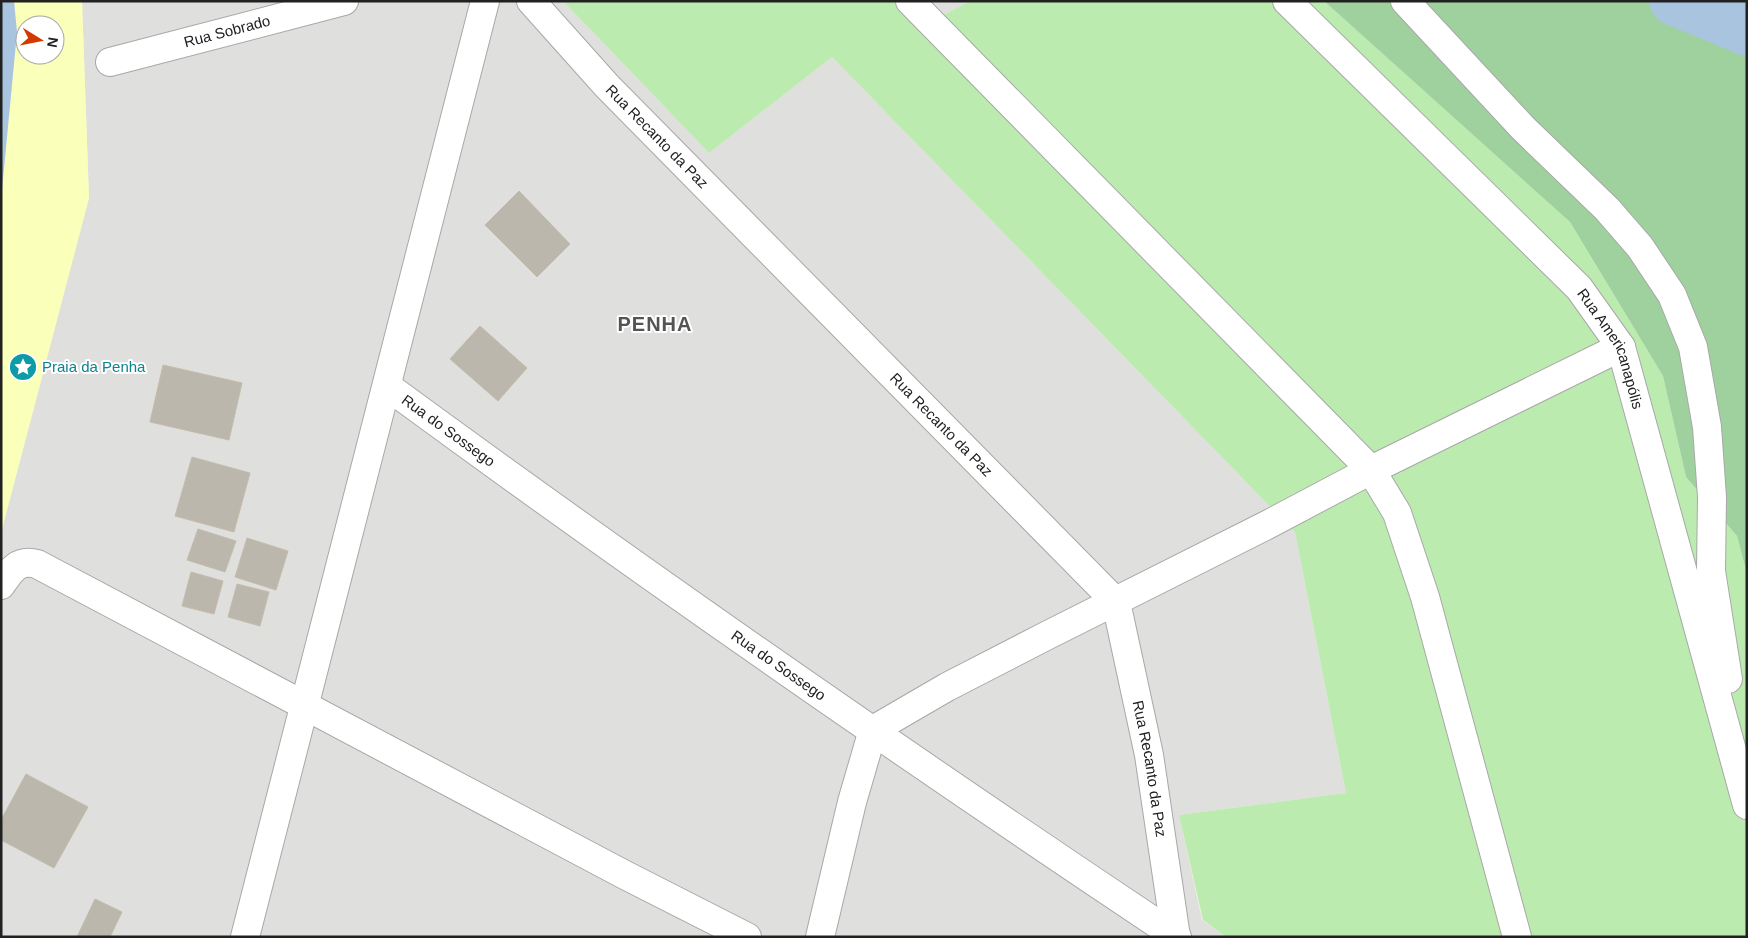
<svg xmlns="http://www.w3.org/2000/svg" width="1748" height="938" viewBox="0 0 1748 938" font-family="Arial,sans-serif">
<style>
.residential{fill:#dfdfde}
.grass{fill:#bcebaf}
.forest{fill:#9ed19d}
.sand{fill:#faffb9;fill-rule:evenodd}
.water{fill:#a9c4df}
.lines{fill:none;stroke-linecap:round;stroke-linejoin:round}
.river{stroke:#a9c4df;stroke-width:49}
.building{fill:#bbb7ad;stroke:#c4bcaa}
.minor-casing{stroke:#a8a8a8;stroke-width:30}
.minor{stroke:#fff;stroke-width:28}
.labels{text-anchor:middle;stroke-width:4;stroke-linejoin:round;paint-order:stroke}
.street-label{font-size:15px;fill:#212121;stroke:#fff}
.culture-label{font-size:15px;fill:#0d838f;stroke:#fff;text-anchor:start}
.district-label{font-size:20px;font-weight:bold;letter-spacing:1px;fill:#545454;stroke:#fff}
</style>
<rect width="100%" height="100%" fill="#f1f1e8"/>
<path class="residential" d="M 82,1 L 563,1 L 709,153 L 832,57 L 1295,532 L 1346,793 L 1179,815 L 1202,920 L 1226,937 L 1,937 L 1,533 L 89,198 Z
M 895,1 L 970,1 L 923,26 Z"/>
<path class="grass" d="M 563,1 L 895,1 L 923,26 L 970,1 L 1324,1 L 1570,222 L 1663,376 L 1686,477 L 1737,536 L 1747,574 L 1747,937 L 1226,937 L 1203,920 L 1179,815 L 1346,793 L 1295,532 L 832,57 L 709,153 Z"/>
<path class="forest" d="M 1324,1 L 1747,1 L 1747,574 L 1737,536 L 1686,477 L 1663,376 L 1570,222 Z"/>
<path class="sand" d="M 14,1 L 82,1 L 89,198 L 1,533 L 1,200 L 17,32 ZM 25,25 L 55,25 L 55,55 L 25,55 Z"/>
<path class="water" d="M 1,1 L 14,1 L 17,32 L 1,200 Z"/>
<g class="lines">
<path class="river" d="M 1674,1 L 1747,31"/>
</g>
<path class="building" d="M 519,191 L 570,244 L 537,277 L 485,225 Z
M 480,326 L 527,368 L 498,401 L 450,359 Z
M 163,365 L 242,383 L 229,440 L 150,422 Z
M 192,457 L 250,473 L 234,532 L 175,516 Z
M 198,529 L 236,541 L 225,572 L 187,560 Z
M 247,538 L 288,551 L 276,590 L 235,577 Z
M 191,572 L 223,581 L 214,614 L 182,606 Z
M 237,584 L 269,592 L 260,626 L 228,617 Z
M 26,774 L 88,807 L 54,868 L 1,840 L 1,820 Z
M 95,899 L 122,912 L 110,937 L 77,937 Z"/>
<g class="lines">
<defs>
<g id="minor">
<path id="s1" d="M 531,1 L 607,86 L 1116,602 L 1149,755 L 1176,937"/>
<path d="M 910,1 L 1371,470 L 1397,513 L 1425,597 L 1517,937"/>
<path id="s2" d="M 1287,1 L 1579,288 L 1621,347 L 1747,805"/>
<path d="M 1405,1 L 1523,128 L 1607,209 L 1640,247 L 1672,295 L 1693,347 L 1707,427 L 1712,497 L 1711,571 L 1728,679"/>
<path id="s3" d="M 110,62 L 344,1"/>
<path id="s4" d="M 387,386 C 646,576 910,759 1177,937"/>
<path d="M 1,585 C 11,570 18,559 37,564 L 625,875 L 747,937"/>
<path d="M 245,937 L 485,1"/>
<path d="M 820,937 L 852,802 L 873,730 L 947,687 L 1046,636 L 1267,525 L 1371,470 L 1621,347"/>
</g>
</defs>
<use href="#minor" class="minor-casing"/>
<use href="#minor" class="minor"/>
</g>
<defs>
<symbol id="sight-disc" viewBox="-11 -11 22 22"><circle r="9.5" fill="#0f9aa8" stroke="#fff"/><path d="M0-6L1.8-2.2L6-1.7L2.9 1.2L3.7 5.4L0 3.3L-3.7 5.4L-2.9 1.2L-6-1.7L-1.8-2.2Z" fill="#fff"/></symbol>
</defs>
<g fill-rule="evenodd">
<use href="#sight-disc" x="7" y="351" width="32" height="32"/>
</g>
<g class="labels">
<g class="street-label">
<text dy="5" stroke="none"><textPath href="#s3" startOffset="121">Rua Sobrado</textPath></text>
<text dy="5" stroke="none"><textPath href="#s1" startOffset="185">Rua Recanto da Paz</textPath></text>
<text dy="5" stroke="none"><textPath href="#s2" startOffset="479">Rua Americanapólis</textPath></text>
<text dy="5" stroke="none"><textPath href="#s1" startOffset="590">Rua Recanto da Paz</textPath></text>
<text dy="5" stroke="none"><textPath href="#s4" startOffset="76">Rua do Sossego</textPath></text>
<text dy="5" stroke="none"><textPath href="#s4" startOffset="481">Rua do Sossego</textPath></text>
<text dy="5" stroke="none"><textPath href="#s1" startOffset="1009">Rua Recanto da Paz</textPath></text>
</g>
<g class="culture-label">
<text x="42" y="372">Praia da Penha</text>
</g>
<g class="district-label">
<text x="655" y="331">PENHA</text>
</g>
</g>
<rect width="1748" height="938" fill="none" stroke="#212121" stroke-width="5"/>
<g transform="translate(40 40) rotate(100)"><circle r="24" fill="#ffffff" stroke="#a6a6a6"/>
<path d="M0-4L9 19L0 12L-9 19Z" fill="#d33900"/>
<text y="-8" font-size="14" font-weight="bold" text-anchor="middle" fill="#212121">N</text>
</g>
</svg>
